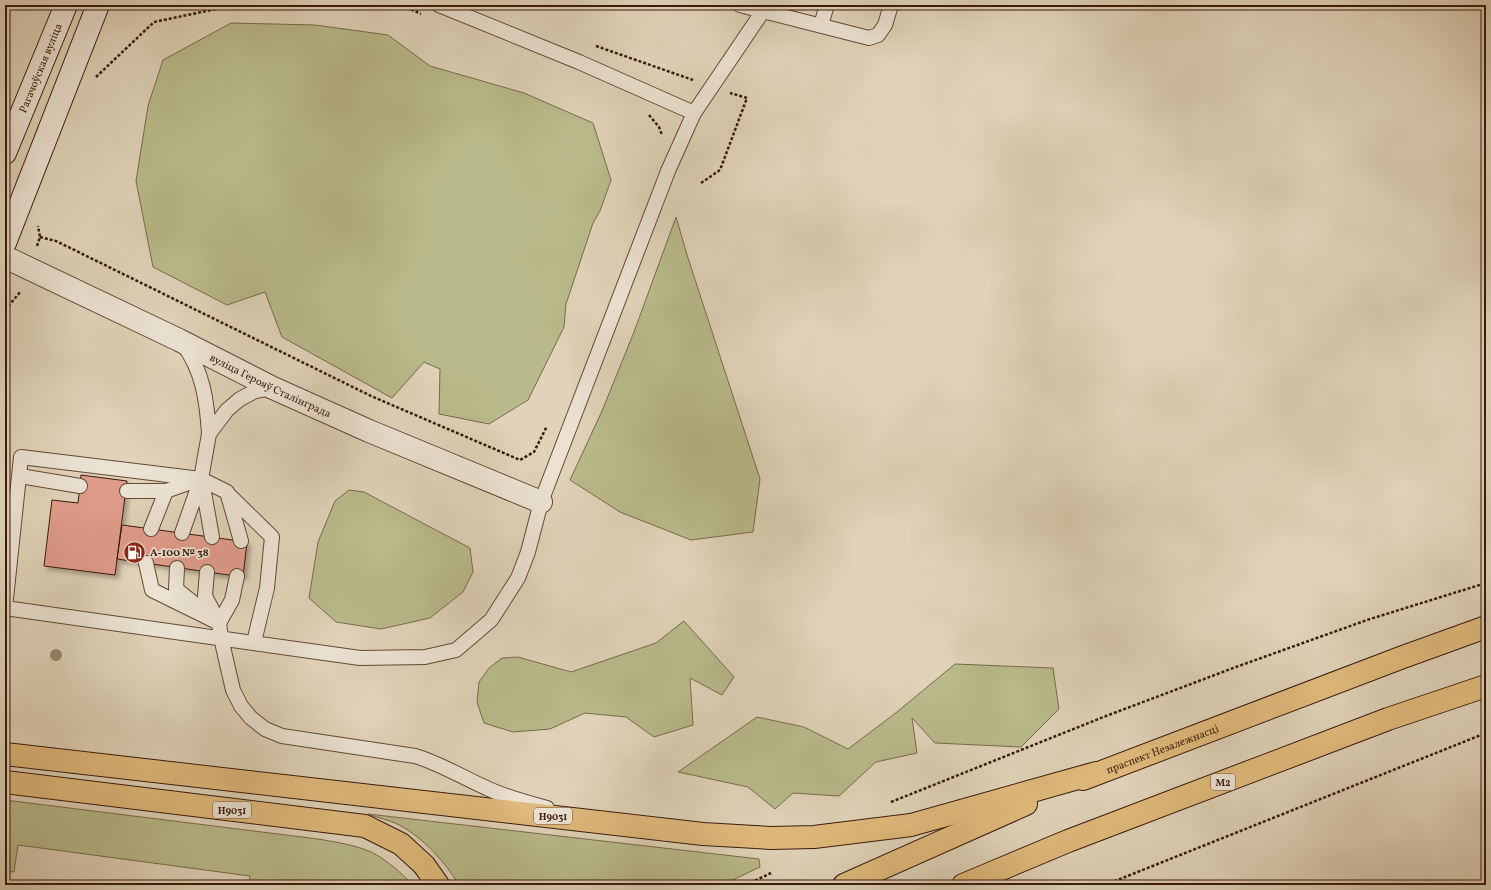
<svg xmlns="http://www.w3.org/2000/svg" width="1491" height="890" viewBox="0 0 1491 890" font-family="Vollkorn,serif">
<style>
.green{fill:#b9ba8b;stroke:#796a4c}
.building{fill:#e09c8b;stroke:#391a0c;filter:url(#shadow)}
.lines{fill:none;stroke-linecap:round;stroke-linejoin:round}
.lane-casing{stroke:#634837;stroke-width:16}
.street-casing{stroke:#634837;stroke-width:24}
.secondary-casing{stroke:#391a0c;stroke-width:24}
.highway-casing{stroke:#391a0c;stroke-width:24}
.path{stroke:#391a0c;stroke-width:2.5;stroke-dasharray:3 2;stroke-linecap:butt}
.lane{stroke:#ebe2d2;stroke-width:14}
.street{stroke:#ebe2d2;stroke-width:22}
.secondary{stroke:#ebe2d2;stroke-width:22}
.highway{stroke:#e0ba7c;stroke-width:22}
.tree{fill:#99886f}
.labels{text-anchor:middle;stroke-width:3.5;stroke-linejoin:round;paint-order:stroke}
.shield{fill:#ebe2d2;stroke:#6e5647;stroke-width:1}
.shield-label{font-size:10px;font-weight:bold;fill:#391a0c}
.street-label{font-size:11px;fill:#391a0c;stroke:#ebe2d2}
.poi-label{font-size:11px;font-weight:bold;fill:#391a0c;stroke:#ebe2d2;text-anchor:start}
</style>
<defs>
<filter id="shadow"><feDropShadow dx="3.5" dy="3.5" stdDeviation="2" flood-color="#0004"/></filter>
</defs>
<rect width="100%" height="100%" fill="#e0d3b9"/>
<filter id="stains"><feTurbulence type="fractalNoise" baseFrequency=".005" numOctaves="4"/><feColorMatrix values="0 0 0 0 .2 0 0 0 0 .09 0 0 0 0 .02 0 0 0 .5 -.17"/></filter>
<radialGradient id="worn" r=".72"><stop offset=".6" stop-color="#630" stop-opacity="0"/><stop offset="1" stop-color="#630" stop-opacity=".3"/></radialGradient>
<path class="green" d="M 231,23 L 315,25 L 388,35 L 430,66 L 524,93 L 593,123 L 611,180 L 600,211 L 593,223 L 566,304 L 564,327 L 528,400 L 489,424 L 439,414 L 440,369 L 424,362 L 392,398 L 282,337 L 265,292 L 227,305 L 153,267 L 136,181 L 148,106 L 163,60 Z
M 676,217 L 688,258 L 760,479 L 753,532 L 691,540 L 620,512 L 570,480 L 602,411 L 634,332 Z
M 349,490 L 364,492 L 470,548 L 473,572 L 463,592 L 430,618 L 381,629 L 336,622 L 309,598 L 318,542 L 335,501 Z
M 684,621 L 734,677 L 722,695 L 690,678 L 693,725 L 654,737 L 626,717 L 585,713 L 550,729 L 513,732 L 484,723 L 477,702 L 479,682 L 489,668 L 502,658 L 518,657 L 571,672 L 656,643 Z
M 955,664 L 1053,668 L 1059,709 L 1021,747 L 935,743 L 912,718 L 917,753 L 876,762 L 839,796 L 793,793 L 775,809 L 748,787 L 678,772 L 757,717 L 804,727 L 848,749 L 897,712 Z
M 5,800 L 318,839 C 336,842 355,845 371,852 C 386,859 401,873 413,885 L 249,885 L 250,876 L 18,845 L 14,872 L 5,871 Z
M 368,814 L 759,859 L 760,867 L 722,885 L 459,885 C 446,863 425,840 403,827 C 393,821 379,818 368,814 Z"/>
<path class="building" d="M 81,475 L 127,481 L 115,575 L 44,566 L 52,500 L 78,503 Z
M 122,525 L 247,542 L 243,577 L 117,559 Z
M 228,882 L 242,883 L 242,885 L 228,885 Z"/>
<g class="lines">
<defs>
<path id="lane" d="M 439,5 L 579,62 L 694,113
M 740,5 L 763,11 L 764,5
M 821,25 L 827,5
M 183,344 C 203,371 207,401 209,434
M 20,476 L 80,486
M 202,481 L 212,537
M 127,491 L 166,491 L 197,480
M 227,493 L 272,537 L 267,588 L 254,642
M 151,529 L 166,491
M 182,533 L 201,479 L 209,434 L 227,410 L 240,399 L 255,391 L 272,388
M 241,541 L 227,492 L 201,479 L 21,457 L 5,608 L 360,658 L 425,657 L 456,650 L 491,620 L 518,578 L 528,552 L 541,502 L 668,171 L 694,113 L 763,11 L 869,38 L 878,35 L 885,25 L 891,5
M 146,563 L 152,590 L 219,623
M 177,568 L 176,589 L 197,606
M 207,572 L 205,596 L 219,623
M 237,576 L 232,600 L 219,623 L 221,638 L 233,690 L 241,706 L 251,718 L 265,729 L 282,736 L 415,756 C 442,764 465,779 491,790 C 509,798 528,803 547,808"/>
<g id="street">
<path id="s1" d="M 5,257 L 179,340 L 273,388 L 369,431 L 541,502"/>
</g>
<g id="secondary">
<path id="s2" d="M 5,153 L 66,5"/>
<path d="M 5,243 L 98,5"/>
</g>
<g id="highway">
<path d="M 5,754 L 703,834 L 771,838 L 814,837 L 911,825 L 1096,773"/>
<path id="s3" d="M 1083,779 L 1403,657 L 1486,627"/>
<path d="M 5,782 L 365,826 L 401,844 L 424,865 L 438,885"/>
<path d="M 844,885 L 1026,804"/>
<path d="M 963,885 L 1068,841 L 1388,719 L 1486,686"/>
</g>
</defs>
<use href="#lane" class="lane-casing"/>
<use href="#street" class="street-casing"/>
<use href="#secondary" class="secondary-casing"/>
<use href="#highway" class="highway-casing"/>
<path class="path" d="M 402,5 L 421,14
M 217,9 L 235,5
M 596,46 L 693,80
M 96,77 L 154,22 L 216,9 L 218,5
M 649,115 L 659,127 L 662,135
M 701,183 L 720,170 L 747,98 L 730,93
M 40,237 L 56,241 L 371,396 L 520,460 L 534,452 L 547,426
M 37,246 L 40,237 L 38,226
M 5,310 L 21,291
M 891,802 L 1106,716 L 1236,667 L 1367,620 L 1486,583
M 746,885 L 771,873
M 1105,885 L 1486,733"/>
<use href="#lane" class="lane"/>
<use href="#street" class="street"/>
<use href="#secondary" class="secondary"/>
<use href="#highway" class="highway"/>
</g>
<circle class="tree" cx="56" cy="655" r="6"/>
<defs>
<symbol id="fuel-disc" viewBox="-11 -11 22 22"><circle r="9.5" fill="#8f2418" stroke="#ebe2d2"/><path d="M-5.5-6h7V0h2V4h1.3V-2.5L3-4.5l.8-.8L6-3V5H2.5V1h-1V6h-7ZM-4.2-4.7v3.2H.2V-4.7Z" fill="#fff"/></symbol>
</defs>
<g fill-rule="evenodd">
<use href="#fuel-disc" x="122" y="540" width="25" height="25"/>
</g>
<g class="labels">
<g class="shield">
<rect x="1211" y="774" width="24" height="16" rx="3"/>
<rect x="213" y="802" width="38" height="16" rx="3"/>
<rect x="534" y="808" width="38" height="16" rx="3"/>
</g>
<g class="shield-label">
<text x="1223" y="786">М2</text>
<text x="232" y="814">Н9031</text>
<text x="553" y="820">Н9031</text>
</g>
<g class="street-label">
<text dy="4" stroke="none"><textPath href="#s2" startOffset="92">Рагачоўская вуліца</textPath></text>
<text dy="4" stroke="none"><textPath href="#s1" startOffset="295">вуліца Герояў Сталінграда</textPath></text>
<text dy="4" stroke="none"><textPath href="#s3" startOffset="85">праспект Незалежнасці</textPath></text>
</g>
<g class="poi-label">
<text x="150" y="556">А-100 № 38</text>
</g>
</g>
<rect width="1491" height="890" fill="none" stroke="#e0d3b9" stroke-width="20"/>
<rect x="6" y="6" width="1479" height="878" fill="none" stroke="#391a0c" stroke-width="2"/>
<rect x="10" y="10" width="1471" height="870" fill="none" stroke="#391a0c"/>
<rect width="100%" height="100%" filter="url(#stains)"/>
<rect width="100%" height="100%" fill="url(#worn)"/>
</svg>
